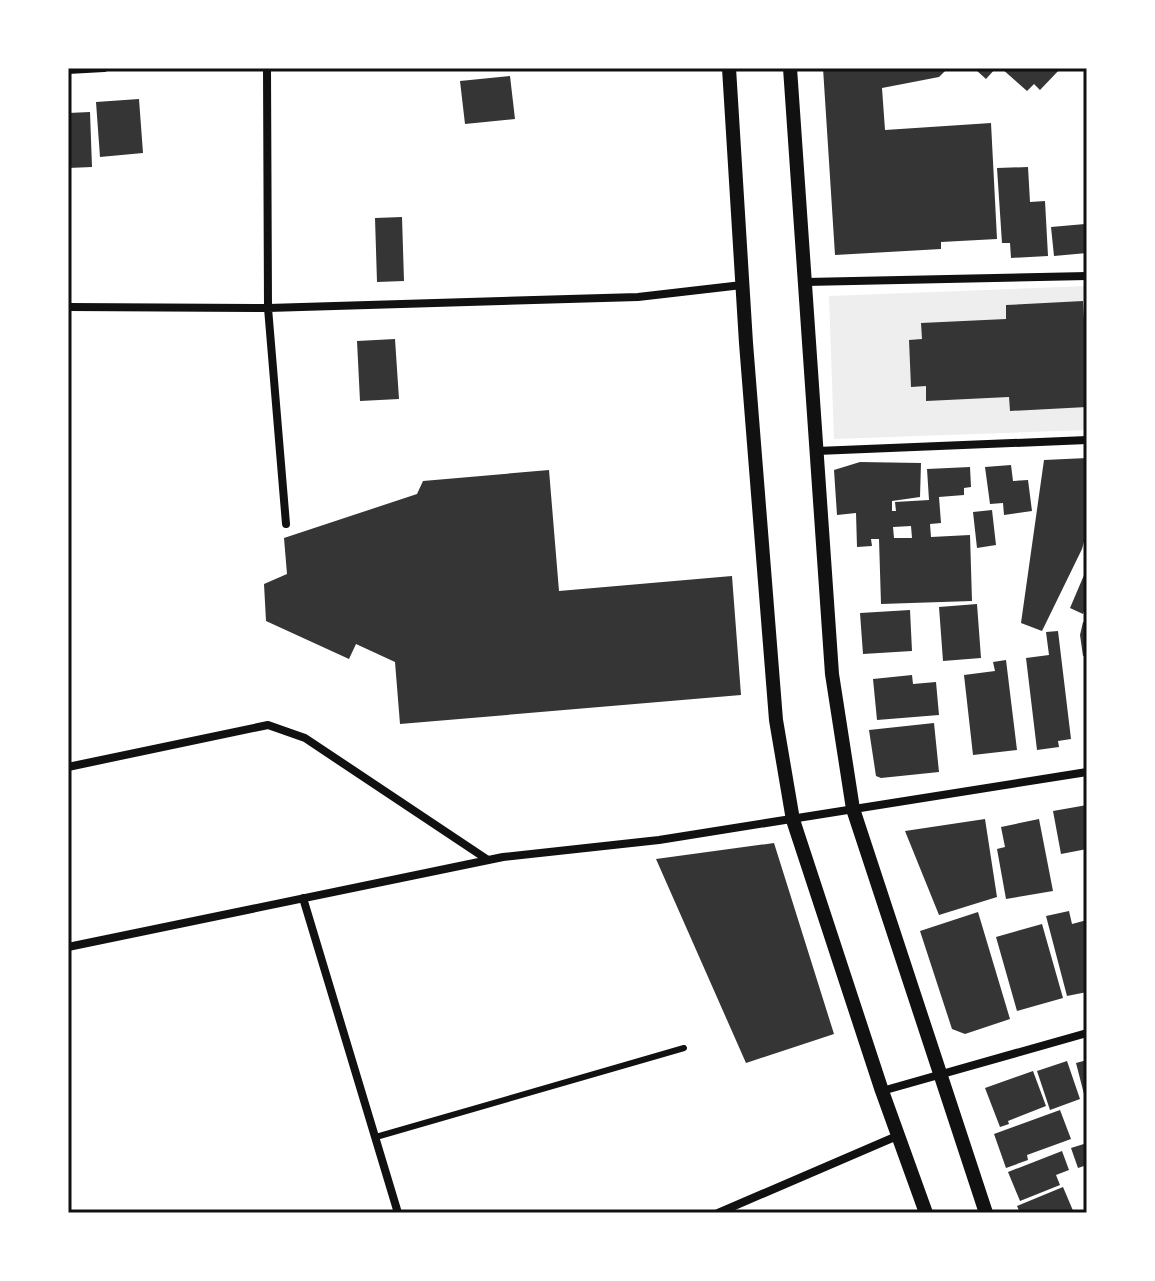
<svg xmlns="http://www.w3.org/2000/svg" width="1155" height="1281" viewBox="0 0 1155 1281" font-family="Helvetica,sans-serif">
<style>
.green{fill:#eee}
.building{fill:#353535;fill-rule:evenodd}
.lines{fill:none;stroke-linecap:round;stroke-linejoin:round}
.service{stroke:#111;stroke-width:6}
.minor{stroke:#111;stroke-width:8}
.tertiary{stroke:#111;stroke-width:14}
.neatline{fill:none;stroke:#111;stroke-width:3}
</style>
<rect width="100%" height="100%" fill="#fff"/>
<path class="green" d="M 1087,286 L 1087,430 L 834,439 L 829,296 Z"/>
<path class="building" d="M 823,68 L 948,68 L 939,77 L 882,88 L 885,130 L 991,123 L 997,239 L 941,242 L 941,249 L 835,255 Z
M 978,68 L 996,68 L 986,79 L 976,70 Z
M 1001,68 L 1061,68 L 1040,90 L 1034,84 L 1027,91 Z
M 510,76 L 515,119 L 465,124 L 460,81 Z
M 139,99 L 143,153 L 100,157 L 96,102 Z
M 90,112 L 92,167 L 68,168 L 68,113 Z
M 1028,167 L 1030,202 L 1045,201 L 1048,256 L 1011,258 L 1010,243 L 1002,243 L 997,168 Z
M 402,217 L 404,281 L 377,282 L 375,218 Z
M 1085,224 L 1087,253 L 1054,256 L 1051,227 Z
M 1083,301 L 1085,337 L 1087,337 L 1087,407 L 1010,411 L 1009,397 L 926,401 L 926,386 L 911,387 L 909,340 L 922,339 L 921,323 L 1006,319 L 1006,305 Z
M 395,339 L 399,399 L 360,401 L 357,341 Z
M 1087,458 L 1087,531 L 1082,549 L 1042,631 L 1021,623 L 1044,460 Z
M 860,462 L 921,463 L 920,497 L 892,501 L 892,511 L 896,511 L 895,502 L 929,500 L 927,469 L 970,467 L 971,487 L 964,488 L 964,495 L 939,497 L 941,523 L 930,524 L 931,537 L 970,535 L 972,601 L 881,604 L 879,539 L 871,539 L 872,546 L 857,547 L 856,513 L 837,515 L 834,470 ZM 911,526 L 912,538 L 894,538 L 893,527 Z
M 1011,465 L 1013,481 L 1028,480 L 1032,511 L 1004,515 L 1003,503 L 990,504 L 985,467 Z
M 549,470 L 559,591 L 732,576 L 741,695 L 400,724 L 395,662 L 356,644 L 349,659 L 266,621 L 264,584 L 287,574 L 284,538 L 417,494 L 423,481 Z
M 992,510 L 996,545 L 977,548 L 973,512 Z
M 1087,568 L 1087,605 L 1083,614 L 1070,608 Z
M 977,604 L 981,658 L 943,661 L 939,607 Z
M 910,610 L 912,651 L 863,654 L 860,613 Z
M 1083,622 L 1087,622 L 1087,655 L 1083,656 L 1080,635 Z
M 1058,631 L 1071,739 L 1058,741 L 1059,747 L 1037,750 L 1026,658 L 1049,655 L 1046,632 Z
M 1006,660 L 1017,750 L 973,755 L 964,675 L 995,671 L 993,662 Z
M 912,675 L 913,684 L 936,682 L 939,715 L 877,720 L 873,679 Z
M 934,723 L 939,772 L 881,778 L 876,776 L 869,730 Z
M 1087,805 L 1087,849 L 1061,854 L 1053,811 Z
M 985,819 L 997,897 L 939,915 L 905,831 Z
M 1039,819 L 1053,891 L 1006,899 L 997,849 L 1005,847 L 1001,827 Z
M 774,843 L 834,1034 L 746,1063 L 656,859 Z
M 1069,911 L 1072,924 L 1087,920 L 1087,992 L 1067,996 L 1046,916 Z
M 978,912 L 1010,1019 L 965,1034 L 952,1029 L 920,931 Z
M 1042,924 L 1063,998 L 1017,1011 L 996,937 Z
M 1087,1060 L 1087,1101 L 1086,1102 L 1076,1063 Z
M 1067,1061 L 1080,1099 L 1050,1110 L 1037,1071 Z
M 1033,1071 L 1046,1106 L 1008,1121 L 1009,1124 L 1000,1127 L 985,1088 Z
M 1060,1110 L 1071,1139 L 1027,1155 L 1028,1160 L 1006,1168 L 994,1134 Z
M 1087,1143 L 1087,1165 L 1078,1168 L 1071,1148 Z
M 1062,1151 L 1069,1170 L 1056,1175 L 1060,1185 L 1020,1201 L 1008,1172 Z
M 1063,1187 L 1074,1213 L 1020,1213 L 1017,1206 Z"/>
<g class="lines">
<path class="service" d="M 376,1137 L 684,1048"/>
<path class="minor" d="M 267,68 L 268,308 L 286,524
M 68,70 L 104,68
M 806,282 L 1087,276
M 68,307 L 268,308 L 638,297 L 742,285
M 817,451 L 1087,440
M 68,767 L 268,725 L 305,738 L 488,860
M 303,898 L 398,1213
M 68,947 L 503,857 L 659,840 L 1087,772
M 882,1091 L 1087,1033
M 718,1213 L 897,1136"/>
<path class="tertiary" d="M 729,68 L 746,343 L 776,720 L 793,820 L 882,1091 L 926,1213
M 790,68 L 832,674 L 853,809 L 986,1213"/>
</g>
<rect width="1155" height="1281" fill="none" stroke="#ffffff" stroke-width="140"/>
<rect x="70" y="70" width="1015" height="1141" class="neatline"/>
</svg>
